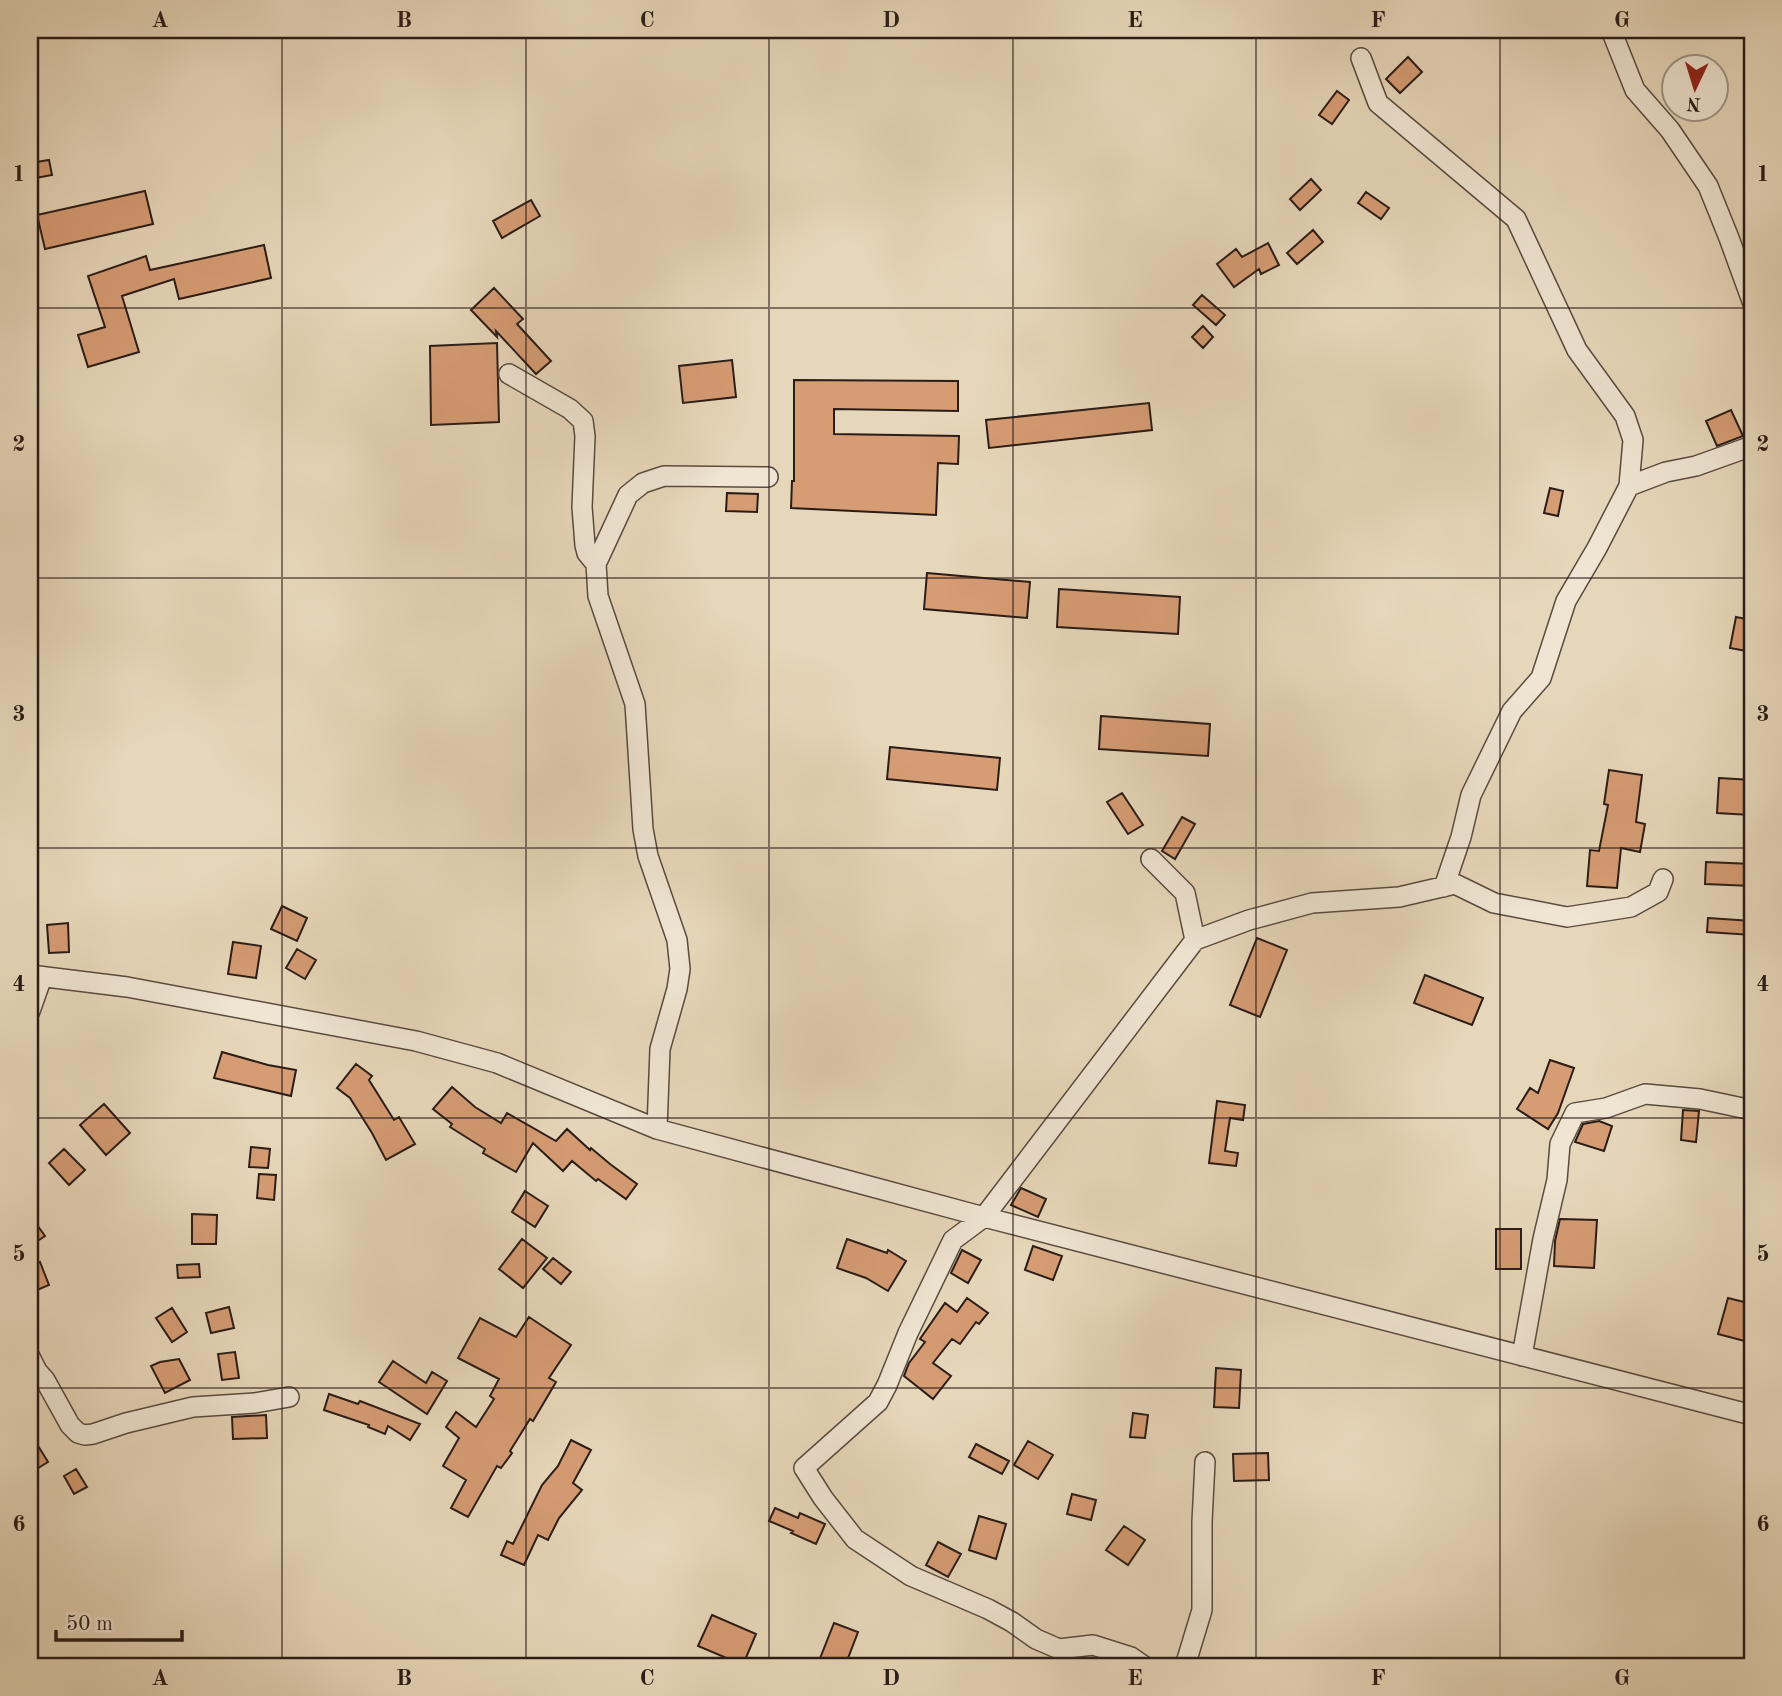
<svg xmlns="http://www.w3.org/2000/svg" width="1782" height="1696" viewBox="0 0 1782 1696" font-family="'Old Standard TT',serif">
<style>
.building{fill:#d69c74;stroke:#2a1c17;stroke-width:2}
.lines{fill:none;stroke-linecap:round;stroke-linejoin:round}
.minor-casing{stroke:#594b40;stroke-width:22}
.minor{stroke:#efe5d2;stroke-width:19}
.grid{fill:none;stroke:#2a1c17;stroke-width:2;stroke-opacity:0.55}
.neatline{fill:none;stroke:#2a1c17;stroke-width:2.5}
.grid-label{font-size:23px;text-anchor:middle;font-weight:bold;fill:#2a1c17}
</style>
<rect width="100%" height="100%" fill="#e7d7ba"/>
<filter id="stains"><feTurbulence type="fractalNoise" baseFrequency=".00286" numOctaves="4"/><feColorMatrix values="0 0 0 0 .2 0 0 0 0 .09 0 0 0 0 .02 0 0 0 .5 -.17"/></filter>
<radialGradient id="worn" r=".72"><stop offset=".6" stop-color="#630" stop-opacity="0"/><stop offset="1" stop-color="#630" stop-opacity=".3"/></radialGradient>
<path class="building" d="M 1408,57 L 1422,72 L 1400,93 L 1386,79 Z
M 1337,91 L 1349,100 L 1332,124 L 1319,115 Z
M 49,160 L 52,175 L 30,179 L 30,163 Z
M 1311,179 L 1321,190 L 1300,210 L 1290,199 Z
M 145,191 L 153,224 L 45,249 L 37,215 Z
M 1366,192 L 1389,208 L 1381,219 L 1358,203 Z
M 531,200 L 540,216 L 502,238 L 493,221 Z
M 1313,230 L 1323,242 L 1297,264 L 1287,253 Z
M 1268,243 L 1279,265 L 1261,274 L 1259,269 L 1234,287 L 1217,264 L 1236,249 L 1242,257 Z
M 264,245 L 271,278 L 179,299 L 174,279 L 122,296 L 139,352 L 88,367 L 78,335 L 105,327 L 88,276 L 146,256 L 150,270 Z
M 494,288 L 523,319 L 517,324 L 551,361 L 536,374 L 496,331 L 497,337 L 471,310 Z
M 1202,295 L 1225,315 L 1216,325 L 1193,305 Z
M 1203,326 L 1213,337 L 1203,348 L 1192,337 Z
M 497,343 L 499,422 L 431,425 L 430,346 Z
M 732,360 L 736,397 L 683,403 L 679,366 Z
M 794,380 L 958,381 L 958,411 L 834,409 L 834,434 L 959,436 L 958,464 L 938,463 L 936,515 L 791,508 L 792,481 L 794,481 Z
M 1149,403 L 1152,430 L 989,448 L 986,420 Z
M 1731,410 L 1743,436 L 1717,446 L 1706,421 Z
M 1550,488 L 1563,491 L 1558,516 L 1544,513 Z
M 727,493 L 758,494 L 757,512 L 726,511 Z
M 927,573 L 1030,582 L 1027,618 L 924,609 Z
M 1059,589 L 1180,597 L 1178,634 L 1057,627 Z
M 1736,617 L 1752,620 L 1752,652 L 1730,648 Z
M 1101,716 L 1210,724 L 1208,756 L 1099,749 Z
M 890,747 L 1000,758 L 997,790 L 887,779 Z
M 1609,770 L 1642,775 L 1636,822 L 1645,824 L 1640,852 L 1621,848 L 1617,888 L 1587,886 L 1590,850 L 1599,851 L 1608,805 L 1604,804 Z
M 1719,778 L 1752,780 L 1750,815 L 1717,813 Z
M 1122,793 L 1143,825 L 1128,834 L 1107,802 Z
M 1182,817 L 1195,824 L 1175,859 L 1162,851 Z
M 1706,862 L 1752,864 L 1752,886 L 1705,884 Z
M 282,906 L 307,918 L 297,941 L 271,929 Z
M 1708,918 L 1752,921 L 1752,935 L 1707,932 Z
M 68,923 L 69,952 L 49,953 L 47,925 Z
M 1257,938 L 1287,950 L 1260,1017 L 1230,1005 Z
M 233,942 L 261,946 L 256,978 L 228,974 Z
M 297,949 L 316,960 L 305,979 L 286,968 Z
M 1425,975 L 1483,998 L 1472,1025 L 1414,1003 Z
M 222,1052 L 268,1065 L 296,1070 L 291,1096 L 214,1078 Z
M 1550,1060 L 1574,1068 L 1558,1113 L 1548,1129 L 1517,1109 L 1530,1088 L 1538,1093 Z
M 356,1064 L 372,1076 L 369,1080 L 394,1120 L 399,1117 L 415,1144 L 386,1160 L 372,1133 L 350,1098 L 337,1088 Z
M 452,1087 L 475,1107 L 501,1123 L 507,1113 L 556,1141 L 567,1129 L 590,1150 L 591,1148 L 610,1164 L 637,1184 L 626,1199 L 598,1179 L 596,1181 L 572,1161 L 563,1171 L 533,1143 L 516,1172 L 483,1153 L 485,1149 L 450,1127 L 452,1124 L 433,1109 Z
M 1217,1101 L 1245,1105 L 1243,1120 L 1230,1118 L 1225,1151 L 1238,1153 L 1236,1166 L 1209,1163 Z
M 104,1104 L 130,1133 L 106,1155 L 80,1125 Z
M 1683,1110 L 1699,1111 L 1696,1142 L 1681,1140 Z
M 1599,1121 L 1612,1126 L 1604,1151 L 1575,1142 L 1583,1124 Z
M 251,1147 L 270,1149 L 268,1168 L 249,1167 Z
M 64,1149 L 85,1170 L 69,1185 L 49,1163 Z
M 259,1174 L 276,1175 L 274,1200 L 257,1198 Z
M 1021,1188 L 1046,1199 L 1038,1217 L 1011,1205 Z
M 525,1191 L 548,1206 L 535,1227 L 512,1212 Z
M 192,1214 L 217,1215 L 216,1244 L 192,1244 Z
M 30,1215 L 45,1236 L 30,1246 Z
M 1560,1219 L 1597,1220 L 1594,1268 L 1554,1266 L 1555,1241 Z
M 1496,1229 L 1521,1229 L 1521,1269 L 1496,1269 Z
M 522,1239 L 547,1258 L 523,1288 L 499,1269 Z
M 847,1239 L 887,1253 L 888,1250 L 906,1261 L 888,1291 L 866,1278 L 837,1268 Z
M 1033,1246 L 1062,1256 L 1053,1280 L 1025,1270 Z
M 962,1250 L 981,1260 L 968,1283 L 951,1273 Z
M 553,1258 L 571,1272 L 561,1284 L 543,1269 Z
M 40,1262 L 49,1285 L 30,1293 L 30,1267 Z
M 199,1264 L 200,1277 L 178,1278 L 177,1265 Z
M 967,1298 L 988,1313 L 979,1324 L 976,1322 L 960,1344 L 952,1339 L 933,1363 L 951,1376 L 933,1399 L 904,1376 L 909,1363 L 925,1342 L 920,1339 L 945,1303 L 957,1312 Z
M 1728,1298 L 1752,1304 L 1752,1343 L 1718,1334 Z
M 229,1307 L 234,1328 L 211,1333 L 206,1313 Z
M 172,1308 L 187,1332 L 172,1342 L 156,1318 Z
M 529,1317 L 571,1345 L 549,1378 L 556,1382 L 533,1421 L 530,1419 L 510,1451 L 512,1453 L 501,1468 L 497,1466 L 468,1517 L 451,1508 L 466,1480 L 443,1466 L 459,1438 L 446,1427 L 456,1412 L 476,1427 L 494,1399 L 490,1396 L 499,1379 L 458,1358 L 480,1318 L 516,1337 Z
M 235,1352 L 239,1378 L 222,1380 L 218,1354 Z
M 179,1359 L 190,1380 L 165,1393 L 151,1366 L 160,1362 Z
M 393,1361 L 426,1383 L 432,1372 L 447,1381 L 427,1414 L 379,1382 Z
M 1216,1368 L 1241,1370 L 1239,1408 L 1214,1407 Z
M 329,1394 L 358,1404 L 360,1401 L 420,1424 L 410,1440 L 388,1426 L 385,1434 L 368,1427 L 369,1425 L 324,1410 Z
M 1133,1413 L 1148,1415 L 1145,1438 L 1130,1437 Z
M 266,1415 L 267,1438 L 233,1439 L 232,1417 Z
M 30,1433 L 48,1462 L 30,1473 Z
M 571,1440 L 591,1450 L 573,1483 L 582,1490 L 559,1518 L 548,1540 L 538,1535 L 524,1565 L 501,1555 L 507,1541 L 513,1544 L 542,1485 L 558,1466 Z
M 1028,1441 L 1053,1455 L 1038,1479 L 1014,1465 Z
M 976,1444 L 1009,1461 L 1002,1474 L 969,1457 Z
M 1268,1453 L 1269,1480 L 1234,1481 L 1233,1454 Z
M 76,1469 L 87,1487 L 74,1494 L 64,1476 Z
M 1072,1494 L 1096,1500 L 1091,1520 L 1067,1514 Z
M 775,1508 L 798,1518 L 800,1513 L 825,1524 L 816,1544 L 791,1533 L 793,1531 L 769,1521 Z
M 979,1516 L 1006,1524 L 996,1559 L 969,1550 Z
M 1124,1526 L 1145,1540 L 1128,1565 L 1106,1550 Z
M 938,1542 L 961,1554 L 948,1577 L 926,1565 Z
M 712,1615 L 756,1634 L 743,1665 L 698,1646 Z
M 834,1623 L 858,1632 L 845,1666 L 817,1666 Z"/>
<g class="lines">
<defs>
<path id="minor" d="M 1611,30 L 1635,90 L 1670,130 L 1708,186 L 1729,238 L 1752,301
M 1361,58 L 1378,103 L 1516,219 L 1577,350 L 1625,416 L 1633,440 L 1629,486 L 1597,548 L 1566,601 L 1541,678 L 1512,711 L 1471,795 L 1461,837 L 1444,887
M 509,374 L 570,409 L 583,421 L 585,436 L 582,507 L 585,545 L 587,553 L 596,564
M 1629,486 L 1666,472 L 1696,466 L 1752,446
M 1195,940 L 1249,920 L 1312,903 L 1399,897 L 1455,884 L 1494,903 L 1567,917 L 1631,907 L 1658,892 L 1663,879
M 30,975 L 127,987 L 416,1041 L 497,1063 L 657,1129 L 984,1217 L 1752,1415
M 30,1011 L 42,977
M 657,1129 L 660,1049 L 677,989 L 680,969 L 677,940 L 648,856 L 643,829 L 635,704 L 598,596 L 596,564 L 628,495 L 643,483 L 664,476 L 768,477
M 1522,1356 L 1543,1239 L 1557,1180 L 1560,1144 L 1575,1113 L 1606,1108 L 1645,1094 L 1700,1099 L 1752,1110
M 30,1357 L 37,1371 L 45,1380 L 70,1425 L 78,1433 L 85,1435 L 93,1434 L 126,1423 L 193,1407 L 255,1403 L 289,1397
M 1144,1666 L 1131,1657 L 1093,1645 L 1059,1649 L 1036,1639 L 1012,1622 L 988,1609 L 911,1576 L 855,1539 L 823,1498 L 804,1468 L 878,1402 L 887,1385 L 908,1333 L 953,1240 L 984,1217 L 1195,940 L 1185,893 L 1151,859
M 1185,1666 L 1202,1610 L 1202,1522 L 1205,1462"/>
</defs>
<use href="#minor" class="minor-casing"/>
<use href="#minor" class="minor"/>
</g>
<path class="grid" d="M 282,30 L 282,1666M 526,30 L 526,1666M 769,30 L 769,1666M 1013,30 L 1013,1666M 1256,30 L 1256,1666M 1500,30 L 1500,1666M 30,308 L 1752,308M 30,578 L 1752,578M 30,848 L 1752,848M 30,1118 L 1752,1118M 30,1388 L 1752,1388"/>
<rect width="1782" height="1696" fill="none" stroke="#e7d7ba" stroke-width="77"/>
<g transform="translate(1695 88) rotate(184)"><circle r="33" fill="#efe5d2" stroke="#a09587" stroke-width="2"/>
<path d="M0-5L12 26L0 18L-12 26Z" fill="#8f2418"/>
<text y="-10" font-size="19" font-weight="bold" text-anchor="middle" fill="#2a1c17">N</text>
</g>
<path d="M56 1630v10h126v-10" fill="none" stroke="#2a1c17" stroke-width="3.5"/>
<text x="66" y="1630" font-size="21" fill="#2a1c17" stroke="#efe5d2" stroke-width="5" paint-order="stroke">50 m</text>
<rect x="38" y="38" width="1706" height="1620" class="neatline"/>
<g class="grid-label">
<text x="160" y="27">A</text>
<text x="404" y="27">B</text>
<text x="647" y="27">C</text>
<text x="891" y="27">D</text>
<text x="1135" y="27">E</text>
<text x="1378" y="27">F</text>
<text x="1622" y="27">G</text>
<text x="19" y="181">1</text>
<text x="1763" y="181">1</text>
<text x="19" y="451">2</text>
<text x="1763" y="451">2</text>
<text x="19" y="721">3</text>
<text x="1763" y="721">3</text>
<text x="19" y="991">4</text>
<text x="1763" y="991">4</text>
<text x="19" y="1261">5</text>
<text x="1763" y="1261">5</text>
<text x="19" y="1531">6</text>
<text x="1763" y="1531">6</text>
<text x="160" y="1685">A</text>
<text x="404" y="1685">B</text>
<text x="647" y="1685">C</text>
<text x="891" y="1685">D</text>
<text x="1135" y="1685">E</text>
<text x="1378" y="1685">F</text>
<text x="1622" y="1685">G</text>
</g>
<rect width="100%" height="100%" filter="url(#stains)"/>
<rect width="100%" height="100%" fill="url(#worn)"/>
</svg>
